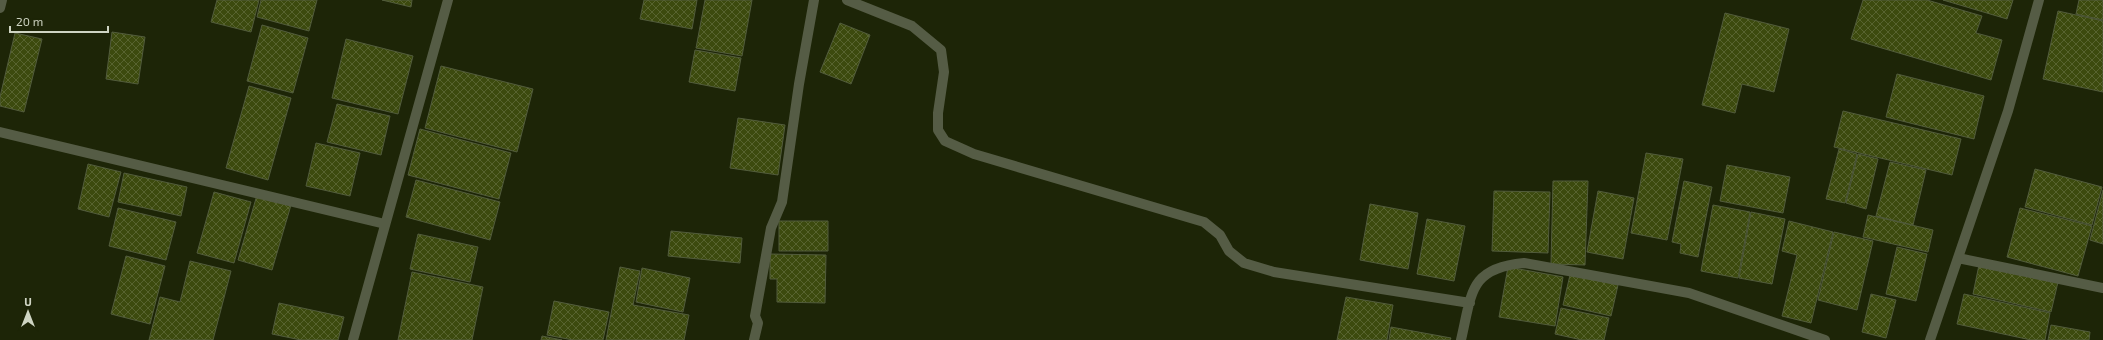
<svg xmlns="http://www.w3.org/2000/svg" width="2103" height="340" viewBox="0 0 2103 340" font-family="'Exo 2',sans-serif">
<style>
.building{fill:url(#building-cross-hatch);stroke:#525c3c}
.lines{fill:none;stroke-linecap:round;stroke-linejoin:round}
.minor{stroke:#555c45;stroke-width:10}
</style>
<defs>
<pattern id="building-cross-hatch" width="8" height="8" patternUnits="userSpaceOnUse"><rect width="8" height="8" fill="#3c4a0e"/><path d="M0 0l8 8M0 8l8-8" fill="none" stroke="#57632f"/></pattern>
</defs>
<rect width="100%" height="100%" fill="#1d2507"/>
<path class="building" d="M 217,0 L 259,0 L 251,32 L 211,22 Z
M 261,0 L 317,0 L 309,31 L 257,17 Z
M 382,0 L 412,0 L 411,7 Z
M 644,0 L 697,0 L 692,29 L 640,19 Z
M 705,0 L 752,0 L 742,56 L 696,48 Z
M 1863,0 L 1927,0 L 1982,16 L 1976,33 L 2002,40 L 1991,80 L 1851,39 Z
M 1943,0 L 2013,0 L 2007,19 Z
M 2079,0 L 2103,0 L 2103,20 L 2076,14 Z
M 2058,11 L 2103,21 L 2103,92 L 2043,79 Z
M 1725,13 L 1789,29 L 1774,92 L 1742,84 L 1735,113 L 1702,105 Z
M 840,23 L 870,35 L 851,84 L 820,72 Z
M 262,25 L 308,38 L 293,93 L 247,81 Z
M 112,32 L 145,37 L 138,84 L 106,79 Z
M 15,33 L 42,39 L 24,112 L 0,106 L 0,97 Z
M 346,39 L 413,56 L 398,114 L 332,98 Z
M 695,50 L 741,58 L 735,91 L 689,82 Z
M 441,66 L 533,89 L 517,152 L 425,128 Z
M 1897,74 L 1984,96 L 1974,139 L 1886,117 Z
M 249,86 L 291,98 L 268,180 L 226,168 Z
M 337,104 L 390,116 L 381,155 L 327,142 Z
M 1843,111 L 1961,139 L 1952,175 L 1834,147 Z
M 738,118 L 785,125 L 778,175 L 730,168 Z
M 420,129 L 511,153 L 499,199 L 408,175 Z
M 316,143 L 360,153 L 350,196 L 306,186 Z
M 1839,149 L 1857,154 L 1845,203 L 1826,199 Z
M 1646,153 L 1683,159 L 1667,240 L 1631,233 Z
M 1858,154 L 1878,159 L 1866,209 L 1846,203 Z
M 1890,162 L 1926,170 L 1913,225 L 1876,216 Z
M 88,164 L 121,172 L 109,217 L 78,209 Z
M 1727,165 L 1790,177 L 1783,213 L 1720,201 Z
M 2035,169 L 2102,187 L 2092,225 L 2025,207 Z
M 124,173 L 187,187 L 181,216 L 118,202 Z
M 416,180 L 500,202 L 490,240 L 406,217 Z
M 1553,181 L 1588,181 L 1585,265 L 1551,264 Z
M 1684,181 L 1712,187 L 1698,257 L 1680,253 L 1681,244 L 1672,242 Z
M 2103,190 L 2103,244 L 2090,240 Z
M 1494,191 L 1550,192 L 1548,253 L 1492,251 Z
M 1598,191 L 1634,198 L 1623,259 L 1587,252 Z
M 214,192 L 251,202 L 234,263 L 197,253 Z
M 257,195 L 291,205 L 272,270 L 238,260 Z
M 1370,204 L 1418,213 L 1408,269 L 1360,260 Z
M 1713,205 L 1750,212 L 1738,278 L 1701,271 Z
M 118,208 L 176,222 L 166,260 L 109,246 Z
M 2020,208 L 2092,226 L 2078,276 L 2007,257 Z
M 1751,212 L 1785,219 L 1772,284 L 1739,278 Z
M 1868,215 L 1933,230 L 1928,252 L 1863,237 Z
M 1427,219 L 1465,226 L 1454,281 L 1417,274 Z
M 779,221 L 828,221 L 828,251 L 779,251 Z
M 1789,221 L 1833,232 L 1811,323 L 1782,316 L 1797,255 L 1782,251 Z
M 671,231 L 742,238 L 740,263 L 668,256 Z
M 1834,232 L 1873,241 L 1857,310 L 1818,300 Z
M 418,234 L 478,247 L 470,282 L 410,269 Z
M 1897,247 L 1927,254 L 1916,301 L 1886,294 Z
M 770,254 L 826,255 L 825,303 L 777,302 L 777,279 L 770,279 Z
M 126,256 L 165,266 L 150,324 L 111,314 Z
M 190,261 L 231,271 L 213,340 L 149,340 L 160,297 L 180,302 Z
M 1979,265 L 2058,282 L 2051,312 L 1973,294 Z
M 620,267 L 640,271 L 633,305 L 689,315 L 684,340 L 606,340 Z
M 1508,267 L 1563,277 L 1555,326 L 1499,317 Z
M 642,268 L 690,278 L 683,312 L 636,302 Z
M 412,272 L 483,287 L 472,340 L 398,340 Z
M 1570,275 L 1618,285 L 1611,316 L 1563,305 Z
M 1871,294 L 1896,300 L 1886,338 L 1862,332 Z
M 1964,294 L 2050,313 L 2045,340 L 2031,340 L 1957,324 Z
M 1346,297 L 1393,305 L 1387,340 L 1337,340 Z
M 554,301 L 609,312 L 603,340 L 573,340 L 547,335 Z
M 279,303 L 344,317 L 338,340 L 301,340 L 272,334 Z
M 1561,308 L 1609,318 L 1604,340 L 1582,340 L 1555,334 Z
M 2051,325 L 2090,332 L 2089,340 L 2048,340 Z
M 1391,327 L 1451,338 L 1450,340 L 1389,340 Z
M 542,336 L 562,340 L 541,340 Z"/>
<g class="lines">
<path class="minor" d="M 847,0 L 912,26 L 941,50 L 944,72 L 938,113 L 938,130 L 945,141 L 974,154 L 1204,222 L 1220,235 L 1229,251 L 1244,263 L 1274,272 L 1470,303
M 0,8 L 2,0
M 0,132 L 385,224
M 1958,258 L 2103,288
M 353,340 L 448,0
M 754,340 L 758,323 L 755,316 L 771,228 L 782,202 L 799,84 L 814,0
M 1461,340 C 1472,293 1469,268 1524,263 L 1689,293 L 1825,340
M 1930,340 L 2008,111 L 2039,0"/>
</g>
<g transform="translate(28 312)" stroke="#1d2507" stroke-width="3" paint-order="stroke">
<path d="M0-3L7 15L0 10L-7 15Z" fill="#cfd5c3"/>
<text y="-6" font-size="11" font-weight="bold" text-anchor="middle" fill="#cfd5c3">U</text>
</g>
<path d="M10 26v6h98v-6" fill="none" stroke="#cfd5c3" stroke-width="2"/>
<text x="16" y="26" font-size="12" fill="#cfd5c3" stroke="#1d2507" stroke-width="3" paint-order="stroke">20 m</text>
</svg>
